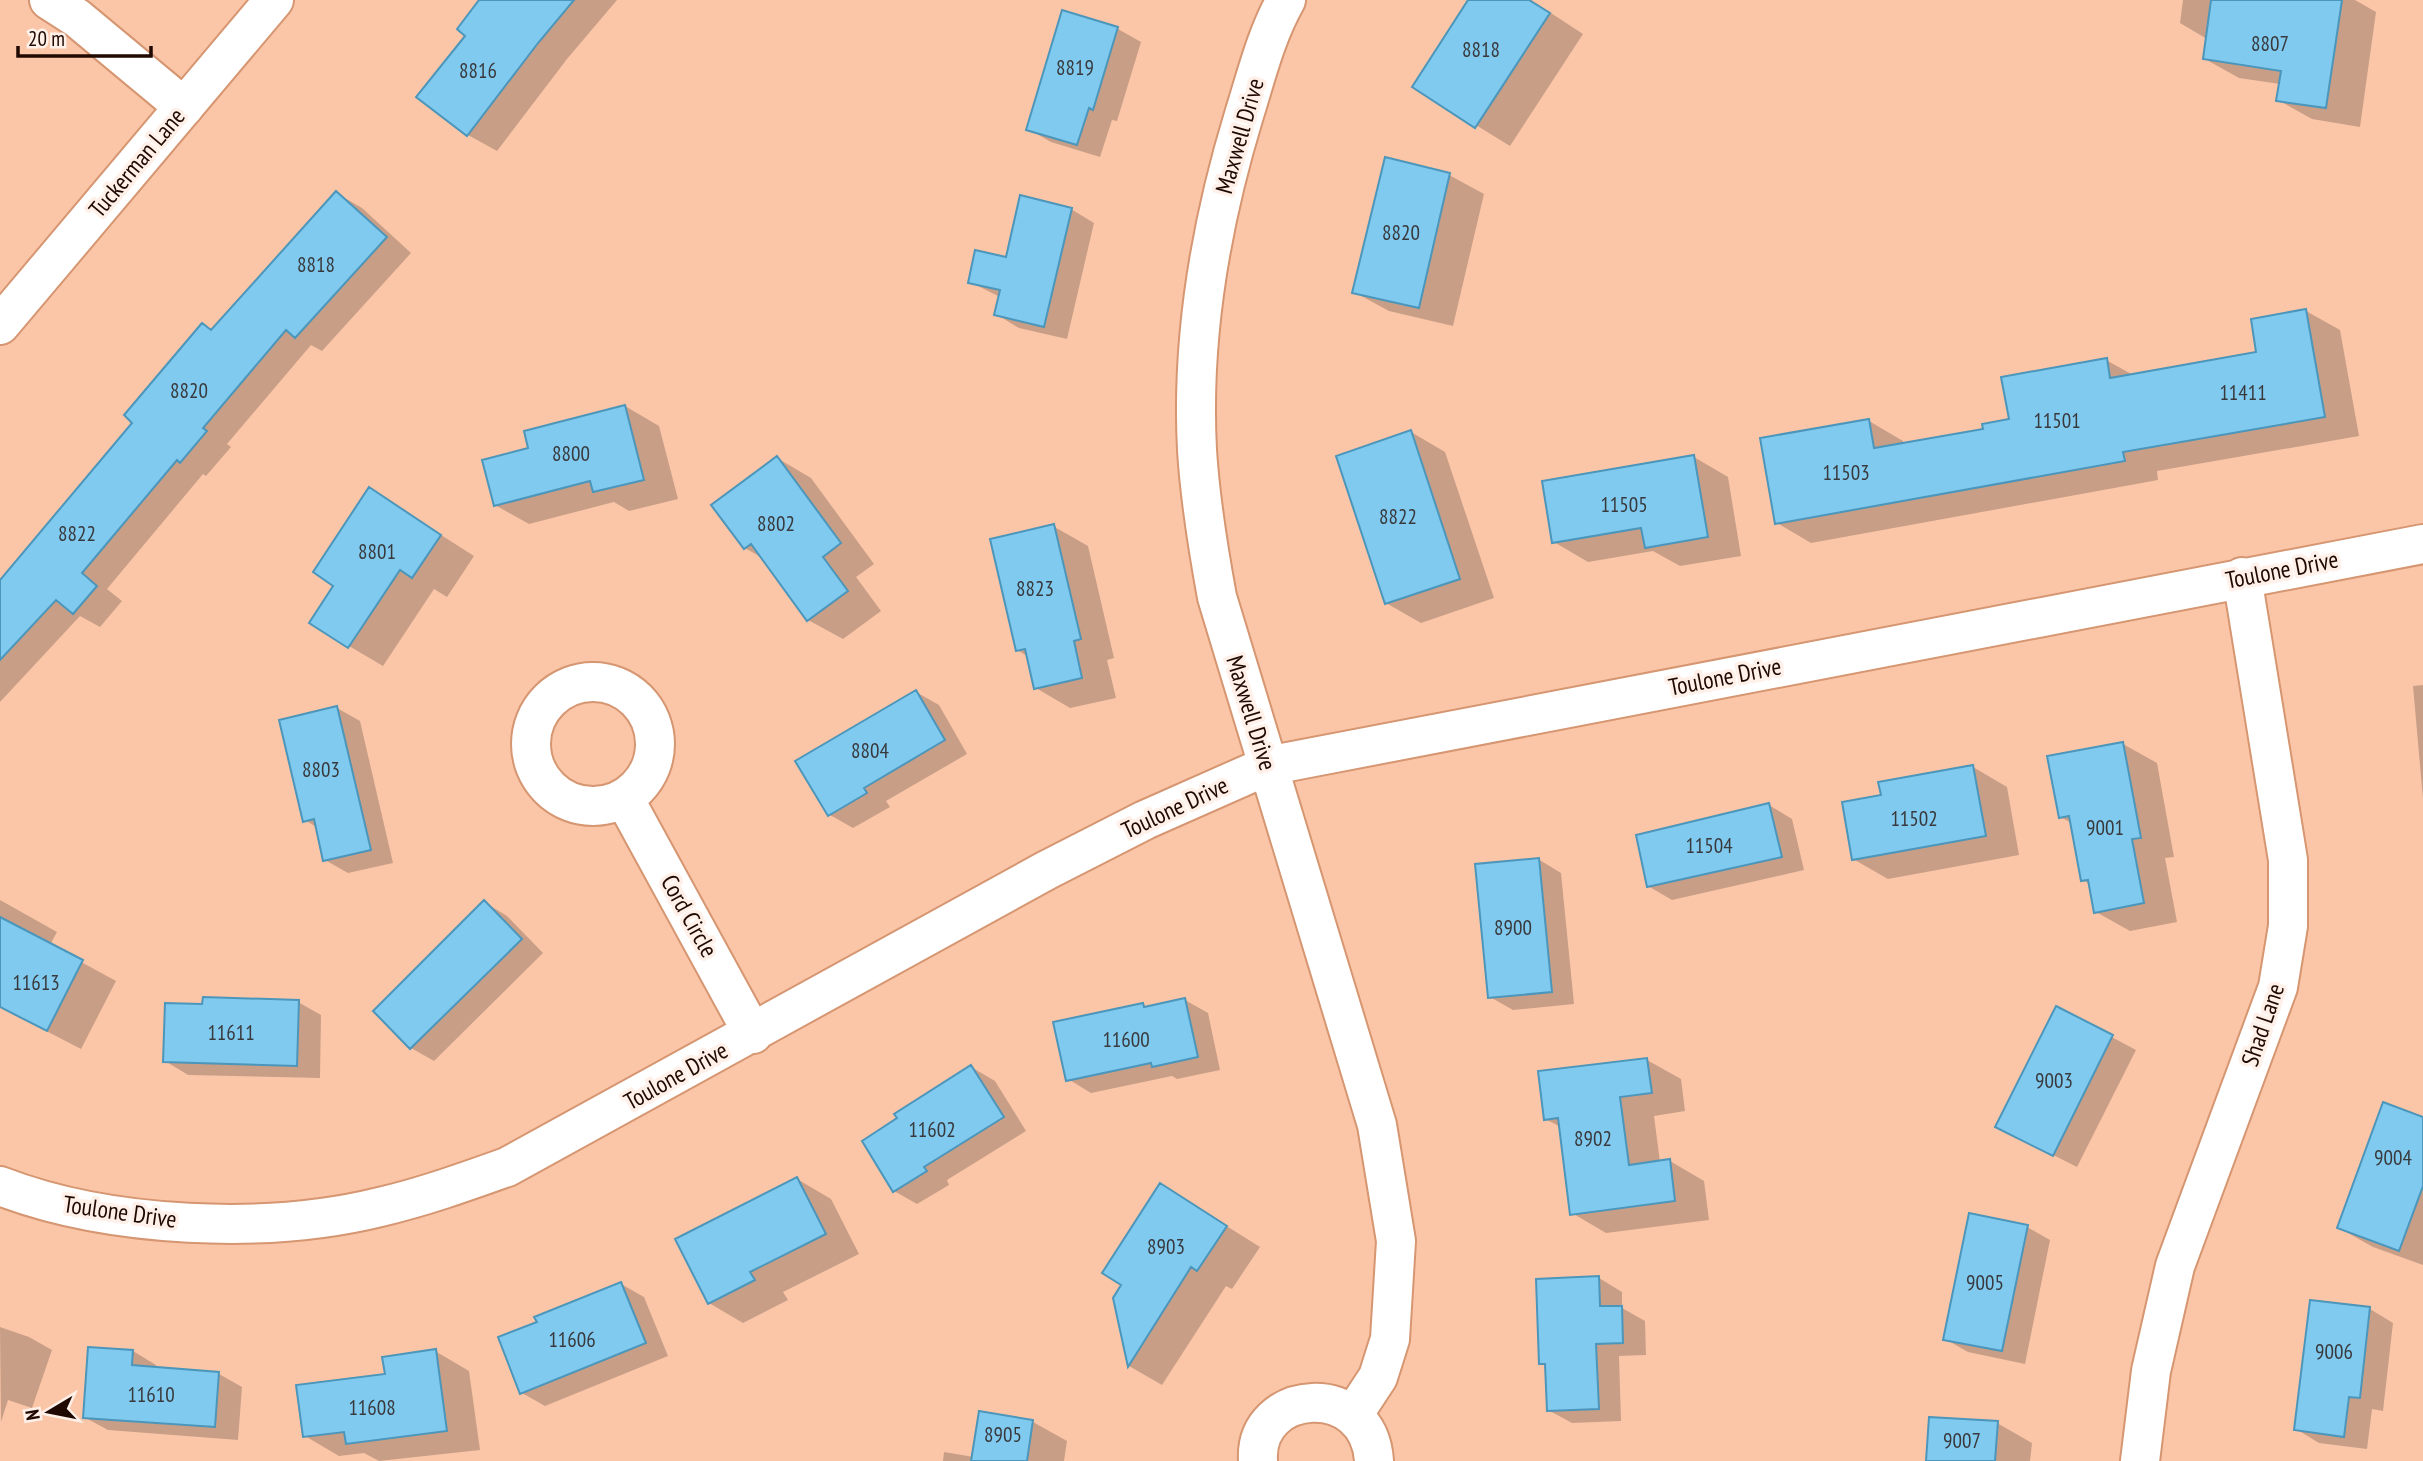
<svg xmlns="http://www.w3.org/2000/svg" width="2423" height="1461" viewBox="0 0 2423 1461" font-family="'PT Sans Narrow',sans-serif">
<style>
.shadow{fill:#0003}
.building{fill:#80caf0;stroke:#4b96ba;stroke-width:2}
.lines{fill:none;stroke-linecap:round;stroke-linejoin:round}
.street-casing{stroke:#d59671;stroke-width:42}
.secondary-casing{stroke:#d59671;stroke-width:42}
.street{stroke:#fff;stroke-width:38}
.secondary{stroke:#fff;stroke-width:38}
.labels{text-anchor:middle;stroke-width:7;stroke-linejoin:round;paint-order:stroke}
.number-label{font-size:21px;fill:#38393c}
.street-label{font-size:24px;fill:#200900;stroke:#fff1e9}
</style>
<rect width="100%" height="100%" fill="#fbc6a8"/>
<path class="shadow" d="M 482,0 L 617,0 L 567,59 L 497,151 L 468,135 L 468,35 Z
M 1470,0 L 1531,0 L 1583,34 L 1510,146 L 1414,87 Z
M 2183,0 L 2355,0 L 2376,12 L 2360,127 L 2312,119 L 2278,100 L 2280,84 L 2239,78 L 2205,59 L 2207,39 L 2180,23 Z
M 1064,12 L 1118,29 L 1141,42 L 1117,121 L 1112,120 L 1100,157 L 1051,142 L 1028,129 Z
M 1449,175 L 1484,194 L 1453,326 L 1389,311 L 1354,292 Z
M 336,193 L 362,208 L 411,253 L 322,351 L 311,345 L 227,444 L 231,447 L 206,476 L 203,474 L 107,589 L 122,601 L 100,627 L 80,616 L 0,702 L 0,583 L 135,422 L 203,325 L 213,331 Z
M 1071,209 L 1094,223 L 1067,339 L 1019,328 L 996,314 L 1000,297 L 970,282 L 1007,259 Z
M 2306,311 L 2340,330 L 2359,436 L 2157,471 L 2158,480 L 1811,543 L 1777,523 L 1869,421 L 1903,441 L 1903,445 L 1985,430 L 2011,420 L 2106,360 L 2133,375 L 2258,353 Z
M 625,406 L 659,426 L 678,499 L 629,511 L 614,502 L 529,524 L 495,505 L 530,449 Z
M 1411,432 L 1445,452 L 1494,598 L 1421,623 L 1386,603 Z
M 1694,457 L 1728,477 L 1741,556 L 1680,566 L 1653,551 L 1588,562 L 1554,542 Z
M 777,458 L 811,478 L 874,564 L 856,577 L 881,611 L 843,639 L 808,620 L 764,559 L 745,548 Z
M 369,489 L 474,556 L 447,597 L 434,589 L 383,666 L 349,646 L 335,585 Z
M 1053,526 L 1088,546 L 1114,658 L 1107,660 L 1116,698 L 1070,708 L 1036,688 L 1029,657 L 1017,650 Z
M 2423,685 L 2423,799 L 2413,686 Z
M 916,692 L 939,705 L 967,754 L 886,801 L 890,807 L 853,828 L 830,815 Z
M 337,708 L 360,721 L 393,863 L 348,873 L 325,860 L 318,828 L 305,820 Z
M 2123,744 L 2157,763 L 2174,857 L 2165,858 L 2177,922 L 2130,931 L 2096,912 L 2091,885 L 2083,880 L 2072,823 L 2060,817 Z
M 1973,767 L 2007,787 L 2019,855 L 1888,879 L 1853,859 L 1883,796 Z
M 1769,805 L 1792,819 L 1804,870 L 1672,900 L 1648,886 Z
M 1538,859 L 1561,873 L 1574,1004 L 1513,1010 L 1490,997 Z
M 0,900 L 57,932 L 50,945 L 116,981 L 81,1049 L 0,1007 Z
M 484,902 L 507,916 L 543,953 L 434,1061 L 411,1048 Z
M 1185,1000 L 1208,1013 L 1220,1070 L 1177,1079 L 1172,1076 L 1091,1093 L 1068,1079 L 1143,1005 L 1148,1008 Z
M 298,1002 L 321,1015 L 320,1078 L 188,1075 L 165,1061 Z
M 2057,1008 L 2136,1050 L 2077,1167 L 1998,1127 Z
M 1647,1060 L 1681,1079 L 1685,1111 L 1654,1116 L 1660,1162 L 1670,1161 L 1704,1181 L 1709,1220 L 1606,1233 L 1572,1213 L 1561,1127 L 1545,1119 Z
M 971,1067 L 995,1081 L 1026,1131 L 947,1180 L 949,1185 L 917,1204 L 894,1191 Z
M 2423,1119 L 2423,1265 L 2373,1247 L 2339,1228 Z
M 797,1179 L 831,1199 L 859,1254 L 783,1292 L 788,1300 L 743,1323 L 709,1303 Z
M 1161,1185 L 1260,1247 L 1232,1289 L 1226,1286 L 1162,1385 L 1129,1366 L 1114,1298 L 1123,1285 Z
M 2027,1227 L 2050,1240 L 2025,1364 L 1968,1352 L 1945,1339 Z
M 1599,1278 L 1622,1292 L 1622,1308 L 1645,1321 L 1646,1355 L 1619,1356 L 1621,1421 L 1572,1423 L 1548,1410 L 1547,1366 L 1541,1363 Z
M 621,1284 L 644,1297 L 668,1356 L 545,1406 L 522,1393 Z
M 2312,1302 L 2370,1309 L 2393,1323 L 2383,1411 L 2372,1409 L 2367,1449 L 2319,1443 L 2296,1429 Z
M 0,1327 L 29,1337 L 52,1350 L 32,1408 L 8,1400 L 1,1422 Z
M 133,1351 L 156,1365 L 156,1369 L 219,1374 L 242,1387 L 238,1440 L 108,1430 L 84,1417 Z
M 435,1351 L 469,1371 L 480,1450 L 379,1461 L 364,1453 L 339,1456 L 305,1436 L 387,1375 Z
M 1033,1422 L 1067,1441 L 1064,1461 L 943,1461 L 944,1452 L 974,1457 Z
M 1997,1423 L 2032,1443 L 2030,1461 L 1928,1461 Z"/>
<path class="building" d="M 479,0 L 574,0 L 538,43 L 467,136 L 416,97 L 465,36 L 457,29 Z
M 1468,0 L 1529,0 L 1550,13 L 1475,128 L 1412,87 Z
M 2211,0 L 2342,0 L 2326,108 L 2276,101 L 2281,71 L 2203,59 Z
M 1062,10 L 1118,27 L 1093,110 L 1089,108 L 1077,145 L 1026,130 Z
M 1385,157 L 1450,173 L 1419,308 L 1352,293 Z
M 336,191 L 387,237 L 295,338 L 286,330 L 203,428 L 207,431 L 180,463 L 177,460 L 82,573 L 97,586 L 73,614 L 56,600 L 0,660 L 0,580 L 132,423 L 124,415 L 202,323 L 211,330 Z
M 1020,195 L 1072,208 L 1044,327 L 994,315 L 1000,290 L 968,283 L 975,250 L 1006,257 Z
M 2306,309 L 2325,417 L 2123,452 L 2125,461 L 1775,524 L 1760,438 L 1869,419 L 1874,448 L 1983,429 L 1982,424 L 2009,419 L 2001,377 L 2107,358 L 2110,378 L 2256,352 L 2251,319 Z
M 625,405 L 644,480 L 593,492 L 590,481 L 494,506 L 482,460 L 528,448 L 524,431 Z
M 1411,430 L 1460,579 L 1385,604 L 1336,456 Z
M 1694,455 L 1708,537 L 1645,548 L 1641,528 L 1552,543 L 1542,481 Z
M 777,456 L 841,543 L 823,557 L 848,591 L 807,621 L 751,544 L 744,549 L 711,505 Z
M 369,487 L 441,535 L 412,578 L 400,570 L 348,648 L 309,623 L 333,586 L 313,572 Z
M 1054,524 L 1081,639 L 1074,641 L 1082,678 L 1034,689 L 1025,649 L 1016,651 L 990,539 Z
M 916,690 L 945,740 L 864,788 L 867,793 L 828,816 L 795,761 Z
M 337,706 L 371,850 L 323,861 L 314,819 L 303,822 L 279,720 Z
M 2123,742 L 2141,838 L 2132,839 L 2144,903 L 2094,913 L 2088,880 L 2081,881 L 2069,816 L 2059,818 L 2047,756 Z
M 1973,765 L 1986,836 L 1852,860 L 1842,802 L 1881,795 L 1878,782 Z
M 1769,803 L 1782,857 L 1647,887 L 1636,835 Z
M 1539,858 L 1552,992 L 1488,998 L 1475,864 Z
M 484,900 L 522,939 L 410,1049 L 373,1011 Z
M 0,917 L 83,960 L 47,1031 L 0,1007 Z
M 203,997 L 299,1000 L 297,1066 L 163,1062 L 165,1003 L 202,1004 Z
M 1185,998 L 1198,1057 L 1152,1067 L 1151,1063 L 1066,1081 L 1053,1022 L 1143,1003 L 1144,1007 Z
M 2056,1006 L 2113,1035 L 2053,1156 L 1995,1127 Z
M 1647,1058 L 1652,1093 L 1620,1097 L 1629,1165 L 1670,1159 L 1675,1201 L 1570,1215 L 1558,1118 L 1544,1120 L 1538,1071 Z
M 971,1065 L 1004,1117 L 924,1167 L 927,1171 L 893,1192 L 862,1141 L 897,1118 L 894,1114 Z
M 2383,1102 L 2423,1117 L 2423,1186 L 2399,1251 L 2337,1228 Z
M 797,1177 L 826,1234 L 750,1272 L 755,1280 L 708,1304 L 675,1239 Z
M 1160,1183 L 1227,1226 L 1197,1271 L 1191,1267 L 1128,1367 L 1113,1298 L 1121,1285 L 1102,1273 Z
M 1969,1213 L 2028,1225 L 2002,1351 L 1943,1340 Z
M 1599,1276 L 1600,1306 L 1622,1306 L 1623,1343 L 1596,1344 L 1599,1409 L 1547,1411 L 1545,1364 L 1539,1364 L 1536,1279 Z
M 621,1282 L 646,1343 L 520,1394 L 498,1337 L 537,1322 L 534,1317 Z
M 2310,1300 L 2370,1307 L 2360,1398 L 2349,1397 L 2344,1437 L 2294,1430 Z
M 88,1347 L 133,1350 L 132,1365 L 219,1372 L 215,1427 L 83,1418 Z
M 436,1349 L 447,1431 L 346,1444 L 344,1432 L 303,1437 L 296,1385 L 385,1374 L 382,1357 Z
M 979,1411 L 1033,1420 L 1027,1461 L 971,1461 Z
M 1929,1417 L 1998,1421 L 1995,1461 L 1926,1461 Z"/>
<g class="lines">
<defs>
<path id="street" d="M 49,0 L 77,18 L 184,107
M 1286,0 C 1266,35 1256,77 1244,115 C 1211,223 1191,336 1197,450 C 1200,499 1208,548 1217,597 L 1377,1125 L 1396,1241 L 1390,1339 L 1378,1377 L 1353,1415
M531 744a62 62 0 1 1 124 0a62 62 0 1 1-124 0Z
M 624,798 L 753,1034
M 0,1186 C 109,1228 267,1235 380,1207 C 423,1197 465,1182 507,1167 L 1047,870 L 1145,820 L 1267,766 L 2423,544
M 1258,1461 C 1253,1388 1369,1379 1374,1461
M 2140,1461 L 2151,1371 L 2175,1266 L 2278,987 L 2288,926 L 2288,860 L 2242,577"/>
<path id="secondary" d="M 0,325 L 274,0"/>
</defs>
<use href="#street" class="street-casing"/>
<use href="#secondary" class="secondary-casing"/>
<use href="#street" class="street"/>
<use href="#secondary" class="secondary"/>
</g>
<g class="labels">
<g class="number-label">
<text x="2270" y="51">8807</text>
<text x="1481" y="57">8818</text>
<text x="1075" y="75">8819</text>
<text x="478" y="78">8816</text>
<text x="1401" y="240">8820</text>
<text x="316" y="272">8818</text>
<text x="189" y="398">8820</text>
<text x="2243" y="400">11411</text>
<text x="2057" y="428">11501</text>
<text x="571" y="461">8800</text>
<text x="1846" y="480">11503</text>
<text x="1624" y="512">11505</text>
<text x="1398" y="524">8822</text>
<text x="776" y="531">8802</text>
<text x="77" y="541">8822</text>
<text x="377" y="559">8801</text>
<text x="1035" y="596">8823</text>
<text x="870" y="758">8804</text>
<text x="321" y="777">8803</text>
<text x="1914" y="826">11502</text>
<text x="2105" y="835">9001</text>
<text x="1709" y="853">11504</text>
<text x="1513" y="935">8900</text>
<text x="36" y="990">11613</text>
<text x="231" y="1040">11611</text>
<text x="1126" y="1047">11600</text>
<text x="2054" y="1088">9003</text>
<text x="932" y="1137">11602</text>
<text x="1593" y="1146">8902</text>
<text x="2393" y="1165">9004</text>
<text x="1166" y="1254">8903</text>
<text x="1985" y="1290">9005</text>
<text x="572" y="1347">11606</text>
<text x="2334" y="1359">9006</text>
<text x="151" y="1402">11610</text>
<text x="372" y="1415">11608</text>
<text x="1003" y="1442">8905</text>
<text x="1962" y="1448">9007</text>
</g>
<g class="street-label">
<text transform="translate(1240 136) rotate(-74)" y="8">Maxwell Drive</text>
<text transform="translate(137 163) rotate(-50)" y="8">Tuckerman Lane</text>
<text transform="translate(2282 570) rotate(-11)" y="8">Toulone Drive</text>
<text transform="translate(1725 677) rotate(-11)" y="8">Toulone Drive</text>
<text transform="translate(1251 713) rotate(73)" y="8">Maxwell Drive</text>
<text transform="translate(1175 808) rotate(-25)" y="8">Toulone Drive</text>
<text transform="translate(689 916) rotate(61)" y="8">Cord Circle</text>
<text transform="translate(2263 1025) rotate(-71)" y="8">Shad Lane</text>
<text transform="translate(676 1076) rotate(-29)" y="8">Toulone Drive</text>
<text transform="translate(120 1212) rotate(8)" y="8">Toulone Drive</text>
</g>
</g>
<g transform="translate(49 1412) rotate(260)" stroke="#fff1e9" stroke-width="5" paint-order="stroke">
<path d="M0-5L12 26L0 18L-12 26Z" fill="#200900"/>
<text y="-10" font-size="19" font-weight="bold" text-anchor="middle" fill="#200900">N</text>
</g>
<path d="M18 46v10h133v-10" fill="none" stroke="#200900" stroke-width="3.5"/>
<text x="28" y="46" font-size="21" fill="#200900" stroke="#fff1e9" stroke-width="5" paint-order="stroke">20 m</text>
</svg>
